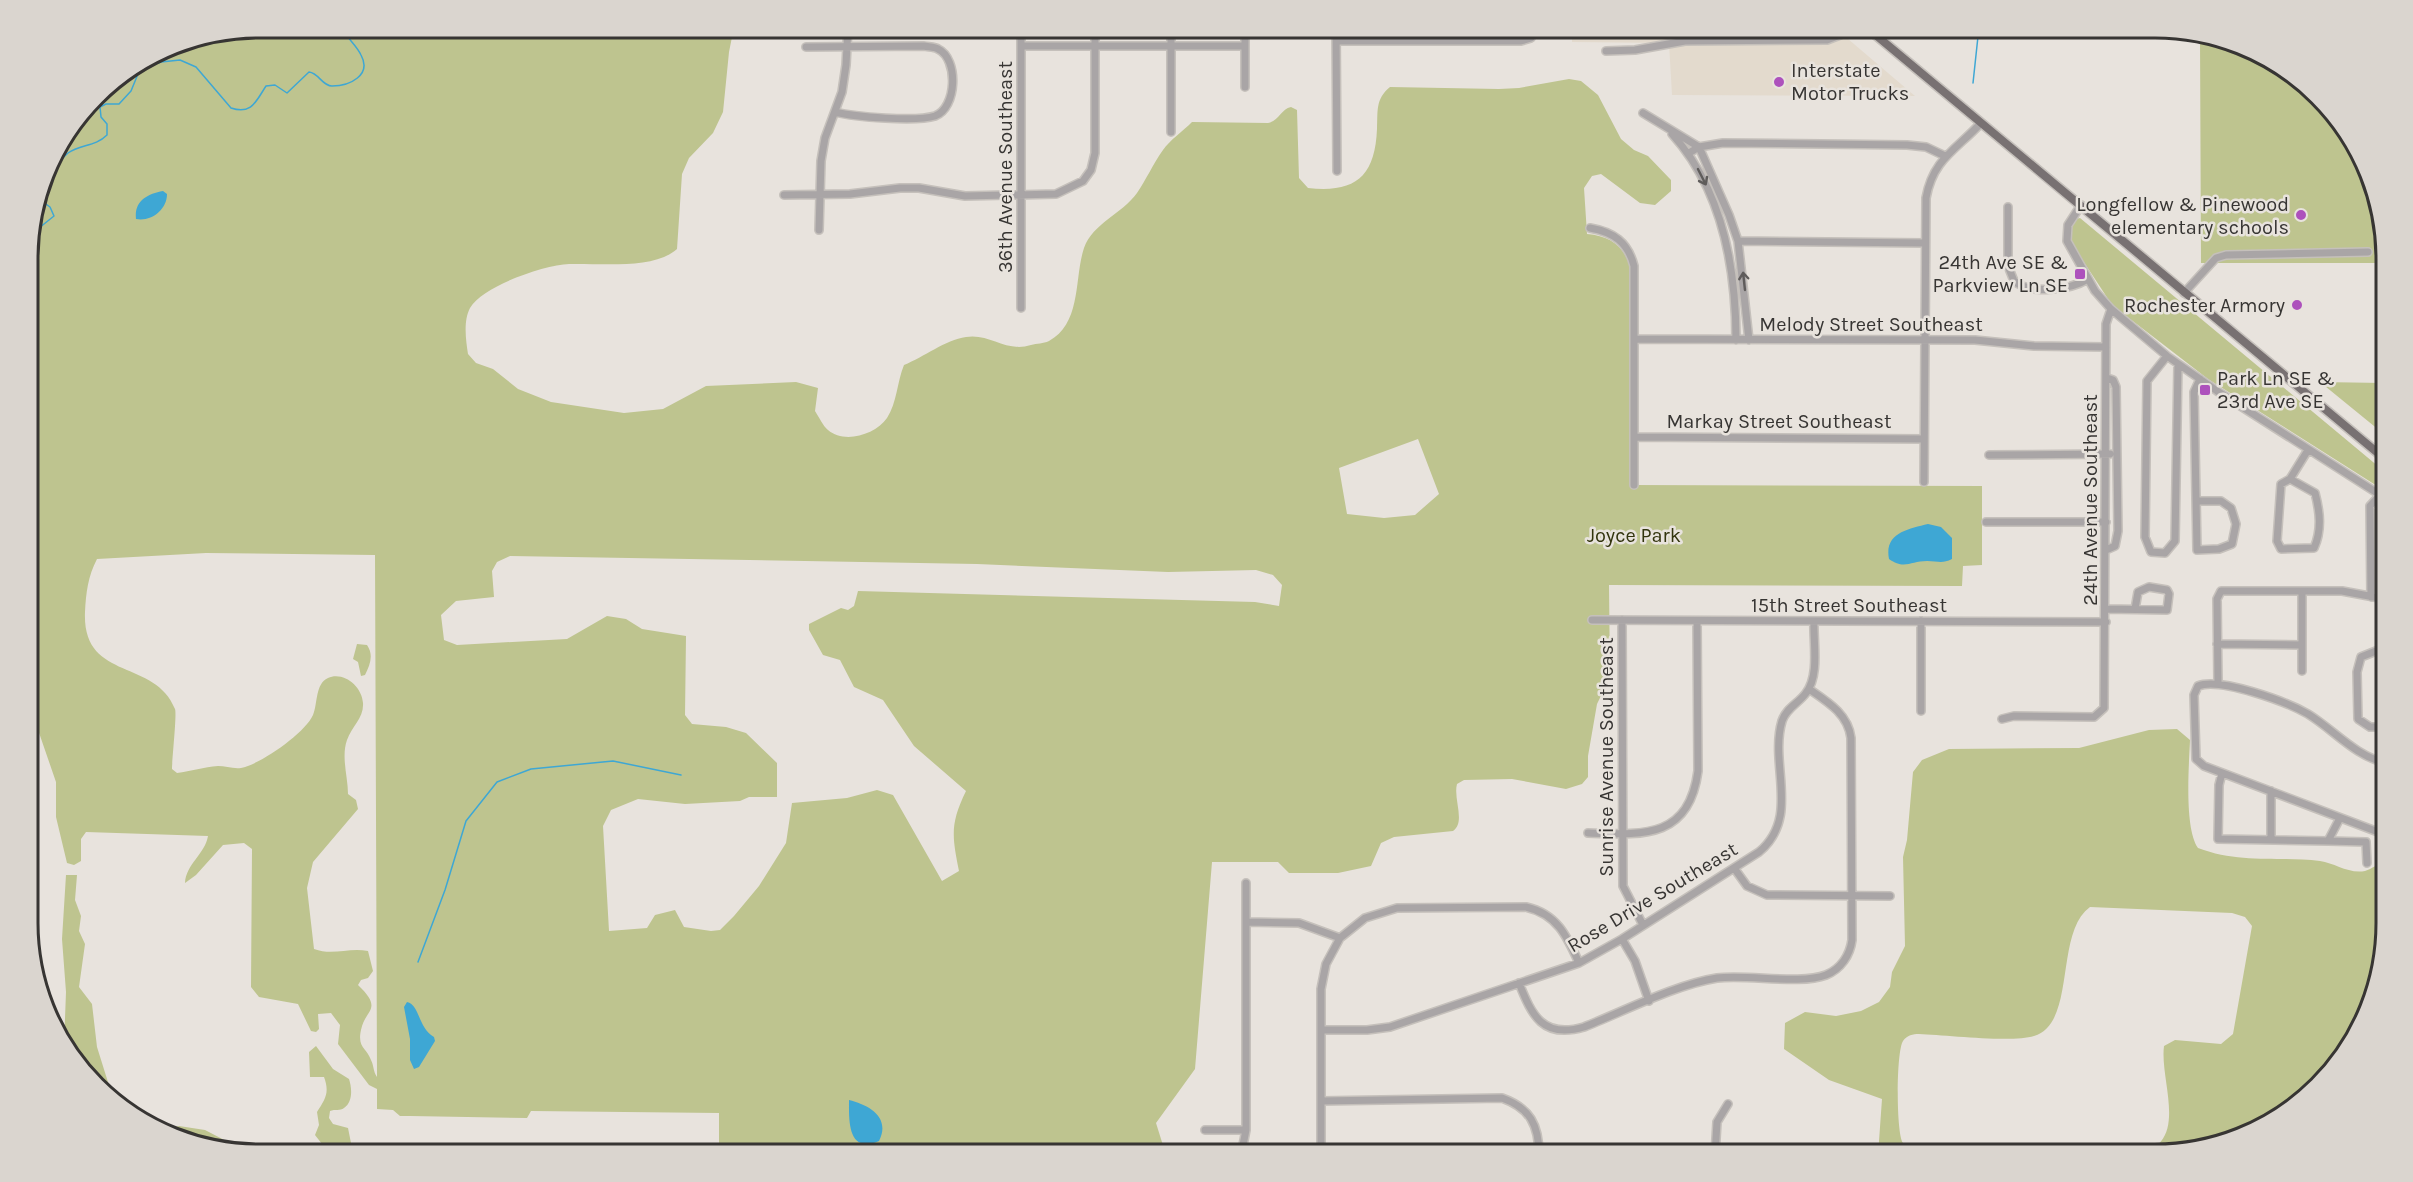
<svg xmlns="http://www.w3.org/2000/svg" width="2413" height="1182" viewBox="0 0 2413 1182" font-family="Karla,sans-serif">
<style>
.built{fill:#e3dacd}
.green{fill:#bec48f;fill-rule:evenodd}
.water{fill:#3ea7d4}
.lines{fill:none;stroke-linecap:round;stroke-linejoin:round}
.stream{stroke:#3ea7d4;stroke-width:1.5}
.minor-casing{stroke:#c5c0bb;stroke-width:10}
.major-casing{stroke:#c5c0bb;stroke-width:11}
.minor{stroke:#a9a5a6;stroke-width:7}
.major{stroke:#787172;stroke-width:8}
.oneway{stroke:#5f5c5b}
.poi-dot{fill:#ad51bc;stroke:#e8e3dd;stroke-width:2}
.labels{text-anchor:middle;stroke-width:5;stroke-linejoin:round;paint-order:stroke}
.poi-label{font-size:20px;fill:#373533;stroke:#e8e3dd;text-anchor:end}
.street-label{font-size:20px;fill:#373533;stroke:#e8e3dd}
.park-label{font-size:20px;fill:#32340d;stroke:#e8e3dd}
.rim{fill:none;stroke:#373533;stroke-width:3}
</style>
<rect width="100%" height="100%" fill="#e8e3dd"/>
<path class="built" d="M 1572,27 L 1834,27 L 1915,96 L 1672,95 L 1669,43 L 1572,42 Z"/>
<path class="green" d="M 259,27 L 734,27 L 729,52 L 723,112 L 713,133 L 689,158 L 682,174 L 677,249 C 654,270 600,263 569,264 C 544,265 483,286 470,308 C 463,321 466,341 468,354 L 476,363 L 493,369 L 518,389 L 551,402 L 624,413 L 663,409 L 706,386 L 796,382 L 818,388 L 815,411 C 819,417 823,426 828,430 C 844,444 875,435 887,418 C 897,403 897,382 904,365 C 924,357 945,340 966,337 C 990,333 1006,353 1031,345 C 1037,343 1043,344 1049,341 C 1082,323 1074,278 1084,248 C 1093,223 1122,214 1137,193 C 1146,180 1153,164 1163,150 C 1170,140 1183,131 1192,122 L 1268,123 C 1279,121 1281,109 1291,107 L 1297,110 L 1299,178 L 1308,188 C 1354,193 1375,178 1377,129 C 1378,112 1375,99 1390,87 L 1499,89 L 1519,88 L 1569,79 L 1581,81 L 1598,95 L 1621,139 L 1634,150 L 1648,156 L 1671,180 L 1671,191 L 1655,205 L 1640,203 L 1601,174 L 1592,176 L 1584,188 L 1587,234 C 1609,236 1621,244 1630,264 L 1630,485 L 1982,486 L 1982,565 L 1963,566 L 1962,586 L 1609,585 L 1610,677 L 1597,704 L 1588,756 L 1588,777 L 1582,784 L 1566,789 L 1512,779 L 1464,780 L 1457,784 C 1453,799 1466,822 1453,831 L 1394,837 L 1381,843 L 1371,866 L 1338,873 L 1289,873 L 1278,862 L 1212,862 L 1195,1069 L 1156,1123 L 1166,1155 L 719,1155 L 719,1113 L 531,1111 L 527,1118 L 410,1116 L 400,1116 L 393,1110 L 377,1109 L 377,1089 L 369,1085 L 338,1044 L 340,1025 L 331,1013 L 318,1014 L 319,1029 L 316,1032 L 311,1031 L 298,1004 L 259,997 L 251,987 L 252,849 L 244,843 L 223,845 L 196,875 L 185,883 C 186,864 205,854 208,836 L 86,832 L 81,839 L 81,861 L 74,865 L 67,863 L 56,817 L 56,782 L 36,724 L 29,714 L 28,243 L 51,157 L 106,85 L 170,45 ZM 1418,439 L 1439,494 L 1415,515 L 1384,518 L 1347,514 L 1339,468 ZM 206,553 L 375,555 L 377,1077 C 373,1071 374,1066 371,1060 C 367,1048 357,1048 361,1030 C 365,1009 384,1010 358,985 L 361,980 L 368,978 L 373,971 L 368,951 C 349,947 333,956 314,949 L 307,888 L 313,862 L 358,809 L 356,800 L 348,794 C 348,777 341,757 347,740 C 352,726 364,718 363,703 C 362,686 343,671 328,678 C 315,684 318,703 313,715 C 305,733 261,764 241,768 C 233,769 225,766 218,766 C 204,767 191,771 177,773 L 172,769 C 172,759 177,714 175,709 C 155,658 82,682 85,612 C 86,593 88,576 97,559 ZM 510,556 L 977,564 L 1168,572 L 1256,570 L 1273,575 L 1282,585 L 1279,606 L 1255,602 L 858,591 L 854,606 L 848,610 L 841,608 L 809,624 L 809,630 L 823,655 L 840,660 L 854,687 L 883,700 L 914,746 L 966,791 C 950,824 952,836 959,871 L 942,881 L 893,795 L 877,790 L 847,798 L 792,803 L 786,843 L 759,886 L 734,916 L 720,930 L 711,931 L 684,927 L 675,910 L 655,915 L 647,928 L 609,931 L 603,826 L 611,810 L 638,799 L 685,804 L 740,801 L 749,797 L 777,797 L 777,763 L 746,733 L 726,727 L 692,724 L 685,715 L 686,636 L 642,629 L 626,619 L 607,616 L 567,639 L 457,645 L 444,640 L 441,615 L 456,601 L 494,597 L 492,571 L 497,562 Z
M 2200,38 L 2256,51 L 2307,84 L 2347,130 L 2384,229 L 2384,263 L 2201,263 Z
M 2080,218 L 2385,472 L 2385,491 L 2208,379 L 2112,305 L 2072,244 L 2071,229 L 2076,219 Z
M 2320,382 L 2384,383 L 2385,435 Z
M 357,644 L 367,645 C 374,655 370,665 365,675 L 361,676 L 358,662 L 353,659 Z
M 2177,729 L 2190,740 C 2189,765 2184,828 2198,848 C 2240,864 2278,856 2320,861 C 2335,863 2348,874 2365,871 C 2372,869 2378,863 2386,863 L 2386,923 L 2362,1025 L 2329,1076 L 2283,1116 L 2229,1143 L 2169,1155 L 2127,1155 C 2195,1151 2159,1084 2164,1046 L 2175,1040 L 2221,1044 L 2233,1034 L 2252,926 L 2245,917 L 2232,913 L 2090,907 C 2054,933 2077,1023 2034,1036 C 2012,1043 1946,1035 1919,1034 C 1913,1034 1907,1035 1903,1041 C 1896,1052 1896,1134 1903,1143 C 1910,1151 1921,1151 1930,1152 L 2109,1155 L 1878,1155 L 1882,1099 L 1829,1080 L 1784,1049 L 1785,1023 L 1805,1012 L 1836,1016 L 1861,1011 L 1879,1002 L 1890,987 L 1892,972 L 1905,946 L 1903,857 L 1907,840 L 1913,772 L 1922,760 L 1949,749 L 2079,748 L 2149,730 Z
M 66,875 L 77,875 L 75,900 L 81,916 L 79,931 L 85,944 L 79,987 L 92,1004 L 97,1047 L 112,1095 L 75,1064 L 64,1045 L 66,992 L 62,939 Z
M 316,1046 L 333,1069 L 349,1079 C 352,1088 353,1102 344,1108 C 340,1111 335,1109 330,1111 L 329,1118 L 333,1124 L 348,1128 L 352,1148 L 349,1149 L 322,1144 L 315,1135 L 319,1125 L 317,1112 C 325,1099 330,1093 324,1077 L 310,1077 L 309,1052 Z
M 179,1126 L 205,1130 L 230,1143 L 203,1142 L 157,1131 Z"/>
<path class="water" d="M 163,191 L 167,194 C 167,210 151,222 136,219 C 134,201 147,194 163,191 Z
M 1928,524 L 1941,527 L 1952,538 L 1952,559 C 1942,564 1938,561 1927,561 C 1911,561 1904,570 1889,559 C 1884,533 1908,529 1928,524 Z
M 407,1002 C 420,1005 418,1028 434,1037 L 435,1041 L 419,1067 L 414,1069 L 410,1060 L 410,1039 L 404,1007 Z
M 849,1100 C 869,1105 891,1117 879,1141 C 847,1155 849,1119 849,1100 Z"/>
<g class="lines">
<path class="stream" d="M 493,27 L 501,31 L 506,27
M 1973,83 L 1979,27
M 55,151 L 66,154
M 44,183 L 49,182 C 55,172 58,161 68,153 C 80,144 95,147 107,135 L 107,124 L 101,117 L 100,107 L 106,104 L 119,104 L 131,91 L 140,69 L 161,62 L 180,60 L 196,67 L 231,108 C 252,115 256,101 266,86 L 275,85 L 287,93 L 309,72 C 319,73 322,86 332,86 C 350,86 372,75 361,55 C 356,44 346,38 342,27
M 32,228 L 39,228 L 54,216 L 50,207 L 39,199
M 418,962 L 445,890 L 466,821 L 497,782 L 531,769 L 613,761 L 681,775"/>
<defs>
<path id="minor" d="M 1171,27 L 1171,132
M 1245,27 L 1245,87
M 1336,27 L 1337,171
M 1435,27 L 1435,41
M 1337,41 L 1521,41 L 1531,38 L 1533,27
M 1021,46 L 1245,46
M 806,47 L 924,46 C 928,47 935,47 938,49 C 959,59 957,108 935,116 C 916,122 855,117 835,112
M 1606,51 L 1635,50 L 1685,41 L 1827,40 L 1840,35 L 1848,27
M 1643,113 L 1699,147 L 1729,215 L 1738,241 L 1749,340
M 1672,134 C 1722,189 1736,267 1736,340
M 1689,153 L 1699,147 L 1723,143 L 1907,145 L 1926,147 L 1945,156
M 784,195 L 850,194 L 900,188 L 919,188 L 965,196 L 1056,194 L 1083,181 L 1091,170 L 1095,153 L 1095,27
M 2081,205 L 2068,225 L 2067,241 L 2095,291 L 2111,309 L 2167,356 L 2217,391 L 2385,498
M 2008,207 L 2008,266 L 2014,281 C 2031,295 2070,290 2088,279
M 1590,228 C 1613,232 1628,242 1634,266 L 1634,485
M 819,230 L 821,161 L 825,138 L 842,92 L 846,65 L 848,27
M 1738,241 L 1925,243
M 2184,293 L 2216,258 L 2226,255 L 2368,252
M 1021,308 L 1021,27
M 1635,339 L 1975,340 L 2034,346 L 2106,347
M 2167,356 L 2147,381 L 2145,537 L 2151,552 L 2165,553 L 2175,541 L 2178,364
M 1634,437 L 1924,439
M 1989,455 L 2110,454
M 2290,479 L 2315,493 C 2320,512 2322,530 2314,548 L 2281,549 L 2277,541 L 2281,484 L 2290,479 L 2308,450
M 1924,482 L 1926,198 C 1933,159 1956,150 1981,123
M 2196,501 L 2221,501 L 2231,508 L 2236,524 L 2232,544 L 2219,549 L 2197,550 L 2194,392 L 2200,379
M 1986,522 L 2106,522
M 2106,550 L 2115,546 L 2118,531 L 2116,387 L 2113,380 L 2107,378
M 2302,591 L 2302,671
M 2371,597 L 2370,506 L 2381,494
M 2106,609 L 2167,610 L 2169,594 L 2167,590 L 2149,587 L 2138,592 L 2135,609
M 1592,620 L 2106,622
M 1622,620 L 1623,886 L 1643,925
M 2217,644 L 2302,645
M 2385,651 L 2376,651 L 2361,657 L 2357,672 L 2358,719 L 2370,727 L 2385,727
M 2218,683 L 2217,599 L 2221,591 L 2342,591 L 2385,599
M 1921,711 L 1921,621
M 2002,719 L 2014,716 L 2094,717 L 2104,708 L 2106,324 L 2111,309
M 2386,763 C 2355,756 2334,730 2308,714 C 2287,702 2220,677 2198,686 L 2194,695 L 2196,759 L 2204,766 L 2386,835
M 2222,773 L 2219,785 L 2218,839 L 2328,841 L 2340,818
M 2271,791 L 2271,840
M 1588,833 C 1643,835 1689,839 1698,771 L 1697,621
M 2328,841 L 2366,842 L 2367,863
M 1734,868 L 1747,886 L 1767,895 L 1890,896
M 1246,922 L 1299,923 L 1340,938
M 1622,939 L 1635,961 L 1649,1001
M 1519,983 C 1532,1016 1543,1039 1584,1027 C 1622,1012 1677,984 1717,978 C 1748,974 1800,985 1826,975 C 1841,969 1850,955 1852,940 L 1851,738 C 1848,714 1828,702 1809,689
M 1321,1030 L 1367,1030 L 1390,1027 L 1579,963 L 1622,939 L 1759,852 C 1801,817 1769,765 1782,721 C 1786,708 1799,703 1806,693 C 1820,675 1813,642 1814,621
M 1321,1101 L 1502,1098 C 1530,1108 1539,1125 1539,1155
M 1205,1130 L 1246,1130
M 254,1154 L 424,1155
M 979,1155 L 983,1155
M 1241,1155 L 1246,1130 L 1246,883
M 1321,1155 L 1321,989 L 1326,964 L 1340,938 L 1365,918 L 1397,908 L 1526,907 C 1557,914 1567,936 1579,963
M 1715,1155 L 1717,1122 L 1728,1104"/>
<path id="major" d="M 1866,27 L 2385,459"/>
</defs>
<use href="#minor" class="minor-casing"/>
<use href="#major" class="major-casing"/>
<use href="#minor" class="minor"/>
<use href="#major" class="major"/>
</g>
<defs><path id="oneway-shaft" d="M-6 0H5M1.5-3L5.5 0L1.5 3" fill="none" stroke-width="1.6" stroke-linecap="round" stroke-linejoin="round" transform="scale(1.5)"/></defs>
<g class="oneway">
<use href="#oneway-shaft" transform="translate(1702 177) rotate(63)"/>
<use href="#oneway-shaft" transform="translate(1744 281) rotate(-96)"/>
</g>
<g class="poi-dot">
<circle cx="1779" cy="82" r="6"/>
<circle cx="2301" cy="215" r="6"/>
<rect x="2074" y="268" width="12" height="12" rx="3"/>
<circle cx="2297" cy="305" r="6"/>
<rect x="2199" y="384" width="12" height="12" rx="3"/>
</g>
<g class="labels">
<g class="poi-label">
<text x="1791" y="77" text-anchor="start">Interstate<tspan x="1791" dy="23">Motor Trucks</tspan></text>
<text x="2289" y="211">Longfellow &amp; Pinewood<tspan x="2289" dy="23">elementary schools</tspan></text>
<text x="2068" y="269">24th Ave SE &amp;<tspan x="2068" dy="23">Parkview Ln SE</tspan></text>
<text x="2285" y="312">Rochester Armory</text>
<text x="2217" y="385" text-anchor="start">Park Ln SE &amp;<tspan x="2217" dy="23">23rd Ave SE</tspan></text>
</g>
<g class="street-label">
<text transform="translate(1005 167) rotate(-90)" y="7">36th Avenue Southeast</text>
<text x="1871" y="331">Melody Street Southeast</text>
<text x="1779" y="428">Markay Street Southeast</text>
<text transform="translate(2090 500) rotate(-90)" y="7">24th Avenue Southeast</text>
<text x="1849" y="612">15th Street Southeast</text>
<text transform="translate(1606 757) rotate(-90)" y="7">Sunrise Avenue Southeast</text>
<text transform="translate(1652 897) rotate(-31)" y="7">Rose Drive Southeast</text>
</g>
<g class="park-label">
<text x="1634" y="542">Joyce Park</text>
</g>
</g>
<path d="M0 0H2413V1182H0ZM259 38H2155A221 221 0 0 1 2376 259V923A221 221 0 0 1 2155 1144H259A221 221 0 0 1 38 923V259A221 221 0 0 1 259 38Z" fill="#dad5cf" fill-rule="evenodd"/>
<path class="rim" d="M259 38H2155A221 221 0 0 1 2376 259V923A221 221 0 0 1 2155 1144H259A221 221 0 0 1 38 923V259A221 221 0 0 1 259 38Z"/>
</svg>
